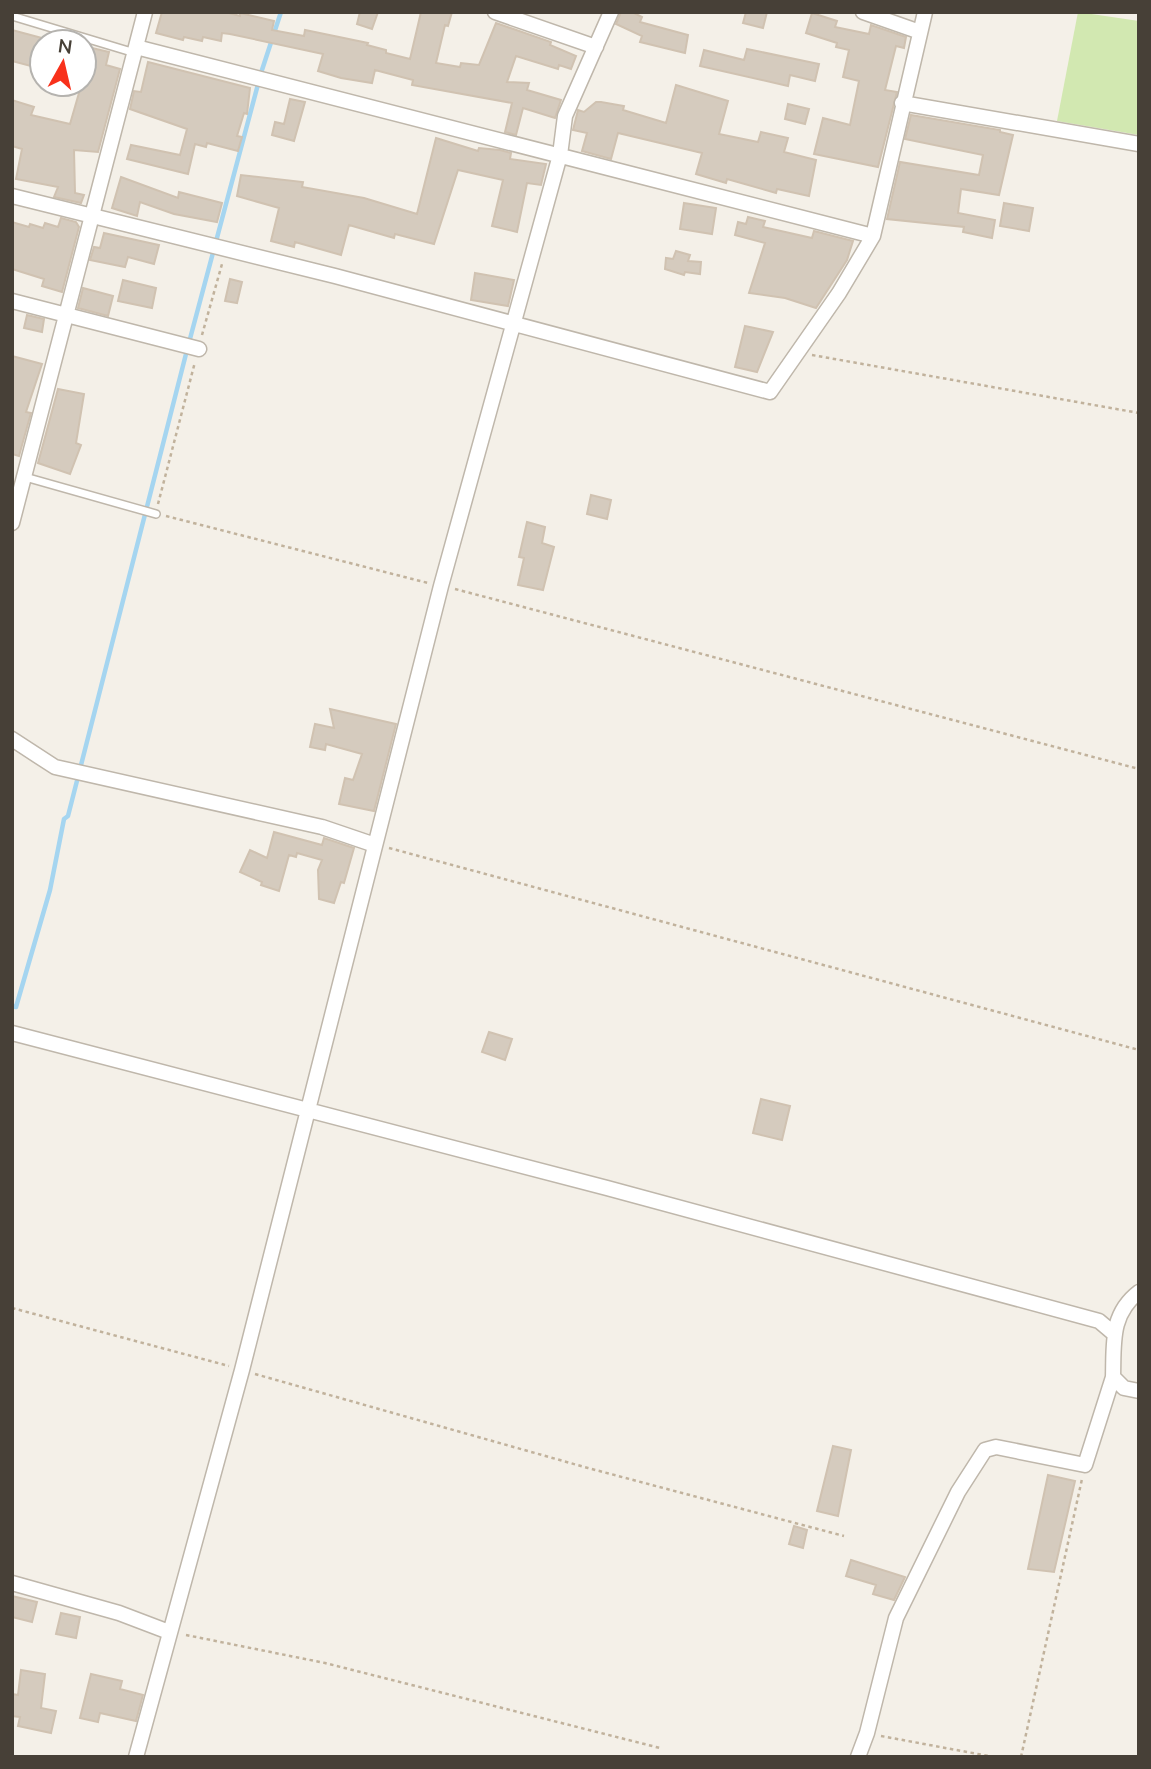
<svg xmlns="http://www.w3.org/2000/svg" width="1151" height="1769" viewBox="0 0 1151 1769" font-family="'Nunito Sans',sans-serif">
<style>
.green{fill:#d2e8b1}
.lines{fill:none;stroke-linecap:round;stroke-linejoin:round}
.stream{stroke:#a5d5f0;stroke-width:4.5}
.building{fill:#d5cbbe;stroke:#d0c2b1;stroke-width:2}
.service-casing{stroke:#bfb7ab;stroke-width:10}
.minor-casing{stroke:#bfb7ab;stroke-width:17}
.path{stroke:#c1b29c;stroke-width:2.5;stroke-dasharray:3.5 3.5;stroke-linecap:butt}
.service{stroke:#fff;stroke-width:7}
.minor{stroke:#fff;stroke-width:14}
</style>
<rect width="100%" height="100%" fill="#f4f0e8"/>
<path class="green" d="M 1078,12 L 1139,21 L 1139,135 L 1057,121 Z"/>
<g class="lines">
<path class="stream" d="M 12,1006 L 16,1007 L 50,890 L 64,819 L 68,816 L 187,350 L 261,73 L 281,12"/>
</g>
<path class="building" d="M 162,12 L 225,12 L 240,16 L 240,13 L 274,21 L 272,30 L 304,36 L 305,30 L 368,43 L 367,45 L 386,50 L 386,53 L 410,59 L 421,12 L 452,12 L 448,26 L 445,25 L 436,63 L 460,67 L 461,63 L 479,65 L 496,23 L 551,42 L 550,45 L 576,56 L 571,69 L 559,65 L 558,69 L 516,56 L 507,82 L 529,83 L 527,90 L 561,100 L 555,118 L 523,108 L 516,135 L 505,132 L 512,103 L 412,85 L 413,80 L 375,70 L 372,83 L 341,78 L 318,71 L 323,54 L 230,34 L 222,33 L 221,41 L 203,37 L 202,41 L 184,37 L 183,40 L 156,33 Z
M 360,12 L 378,12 L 372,29 L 357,24 Z
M 621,12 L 632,12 L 642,17 L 640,22 L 688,35 L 685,53 L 640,42 L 642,36 L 616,24 Z
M 746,12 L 767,12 L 763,28 L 743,23 Z
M 812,13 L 837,21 L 835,27 L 869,34 L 871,25 L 906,37 L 904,48 L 896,46 L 885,90 L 897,92 L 878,167 L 814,154 L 823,118 L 850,125 L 859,81 L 843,77 L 849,50 L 836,47 L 837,43 L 806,33 Z
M 12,30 L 42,38 L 42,69 L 12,61 Z
M 92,48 L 109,52 L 106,65 L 120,69 L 98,152 L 74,150 L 75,193 L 84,195 L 81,203 L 54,197 L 58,187 L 16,179 L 22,149 L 12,146 L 12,100 L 34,107 L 31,115 L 70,124 Z
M 747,49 L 819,64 L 815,81 L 790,75 L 788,86 L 700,66 L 704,50 L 744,60 Z
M 148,62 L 250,88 L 247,114 L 244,113 L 237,136 L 242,137 L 238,151 L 207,143 L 206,147 L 195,144 L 188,174 L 127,159 L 131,145 L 180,155 L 187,129 L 130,109 L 134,91 L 141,92 Z
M 676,85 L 728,101 L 719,134 L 758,142 L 761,132 L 788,138 L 784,152 L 816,160 L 809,196 L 777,189 L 776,193 L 727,179 L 726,183 L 696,174 L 702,153 L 618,133 L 611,159 L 582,151 L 587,133 L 573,130 L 578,110 L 584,112 L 596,102 L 601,102 L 624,106 L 623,110 L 666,123 Z
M 290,99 L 305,102 L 294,141 L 272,135 L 275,122 L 284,124 Z
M 788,104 L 809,109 L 805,124 L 785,119 Z
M 911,115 L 1000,130 L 1000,132 L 1013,135 L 999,195 L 961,189 L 958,213 L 995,220 L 992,238 L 963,232 L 964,227 L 887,219 L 900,162 L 979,175 L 983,155 L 905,139 Z
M 436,138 L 478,151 L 479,148 L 500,150 L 511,153 L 510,159 L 546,164 L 541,185 L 527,183 L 517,232 L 492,226 L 503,180 L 458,170 L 434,244 L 395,234 L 394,238 L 349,225 L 341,255 L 295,242 L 294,247 L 271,241 L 279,208 L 237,196 L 241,175 L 303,182 L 302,187 L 364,198 L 417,214 Z
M 121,177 L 178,198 L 179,192 L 222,203 L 217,222 L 174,214 L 140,202 L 137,216 L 112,208 Z
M 684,203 L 716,208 L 712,234 L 680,229 Z
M 1004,203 L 1033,208 L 1029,231 L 1000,226 Z
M 748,217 L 765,221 L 763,227 L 812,238 L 814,231 L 853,241 L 847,260 L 816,308 L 785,298 L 749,293 L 765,243 L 735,235 L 738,222 L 746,224 Z
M 61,218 L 76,222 L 79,227 L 62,292 L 42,286 L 44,279 L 12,269 L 12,222 L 29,227 L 30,224 L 43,228 L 45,223 L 58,227 Z
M 104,233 L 159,245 L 154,264 L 128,257 L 125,267 L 90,260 L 94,247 L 100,248 Z
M 676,251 L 690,255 L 688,261 L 701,262 L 700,274 L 685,272 L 684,275 L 665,269 L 666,258 L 673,259 Z
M 475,273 L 514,280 L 508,306 L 471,300 Z
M 230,279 L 242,282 L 237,303 L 225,301 Z
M 123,280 L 156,288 L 152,308 L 118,301 Z
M 83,288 L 113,296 L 108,316 L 78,308 Z
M 27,315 L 44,319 L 42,332 L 24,328 Z
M 745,326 L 773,332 L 757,372 L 735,367 Z
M 12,356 L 42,364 L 26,412 L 31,413 L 19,456 L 12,454 Z
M 58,389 L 84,394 L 76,443 L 81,445 L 70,474 L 38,463 Z
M 591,495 L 611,500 L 607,519 L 587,514 Z
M 527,522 L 545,527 L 542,543 L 554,547 L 543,590 L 518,585 L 524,558 L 519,557 Z
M 330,709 L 396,724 L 374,811 L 339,804 L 345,778 L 353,780 L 362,754 L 326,744 L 325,750 L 310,747 L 315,724 L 334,728 Z
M 274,832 L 322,845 L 324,838 L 354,848 L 344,883 L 341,882 L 334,903 L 319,899 L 318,870 L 322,860 L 297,853 L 296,857 L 289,855 L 279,891 L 261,885 L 262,882 L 240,872 L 250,850 L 267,858 Z
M 489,1032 L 512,1039 L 505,1060 L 482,1052 Z
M 761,1099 L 790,1106 L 782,1140 L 753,1133 Z
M 833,1446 L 851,1450 L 838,1516 L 817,1511 Z
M 1048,1475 L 1075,1481 L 1054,1572 L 1028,1569 Z
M 794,1526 L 807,1530 L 803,1548 L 789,1544 Z
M 851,1560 L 905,1577 L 894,1600 L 873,1594 L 876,1585 L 846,1576 Z
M 12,1596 L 37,1602 L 32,1622 L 12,1617 Z
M 61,1613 L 80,1617 L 76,1638 L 56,1634 Z
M 21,1670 L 45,1674 L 41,1708 L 56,1711 L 51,1733 L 18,1726 L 20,1717 L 12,1716 L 12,1694 L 18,1695 Z
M 91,1674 L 122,1681 L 120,1689 L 143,1695 L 136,1721 L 100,1713 L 98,1722 L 80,1718 Z"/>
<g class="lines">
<defs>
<path id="service" d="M 12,16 L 135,53
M 25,477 L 156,514"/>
<path id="minor" d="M 495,12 L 596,47
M 863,12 L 920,32
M 136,47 L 873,236
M 902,103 L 1139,144
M 12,196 L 335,276 L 770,392 L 839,293 L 873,236 L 925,12
M 12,301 L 199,349
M 12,523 L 145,12
M 12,739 L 55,767 L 322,827 L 375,845
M 12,1033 L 607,1188 L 1099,1321 L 1112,1332
M 1139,1292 C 1110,1314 1114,1344 1113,1377 L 1124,1388 L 1139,1391
M 12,1583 L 119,1613 L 169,1632
M 136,1757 L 242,1370 L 441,586 L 560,155 L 565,116 L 611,12
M 858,1757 L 867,1733 L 896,1618 L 958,1492 L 985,1450 L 996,1447 L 1085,1465 L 1113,1377"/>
</defs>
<use href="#service" class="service-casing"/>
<use href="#minor" class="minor-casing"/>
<path class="path" d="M 202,335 L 222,264
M 812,355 L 1139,413
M 158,504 L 195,362
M 166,516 L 428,583
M 455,589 L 1139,769
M 389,848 L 1139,1050
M 12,1308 L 229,1366
M 255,1374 L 588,1468 L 844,1536
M 186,1635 L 325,1663 L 660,1748
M 881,1736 L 994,1757
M 1021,1757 L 1082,1479"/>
<use href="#service" class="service"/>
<use href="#minor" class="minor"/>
</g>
<rect width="1151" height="1769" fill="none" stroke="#474037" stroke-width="28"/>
<g transform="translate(63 63) rotate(8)"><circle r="33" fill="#ffffff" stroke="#b5b3af" stroke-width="2"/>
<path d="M0-5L12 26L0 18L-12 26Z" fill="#f8311b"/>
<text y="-10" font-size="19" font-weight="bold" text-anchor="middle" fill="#474037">N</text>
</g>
</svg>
